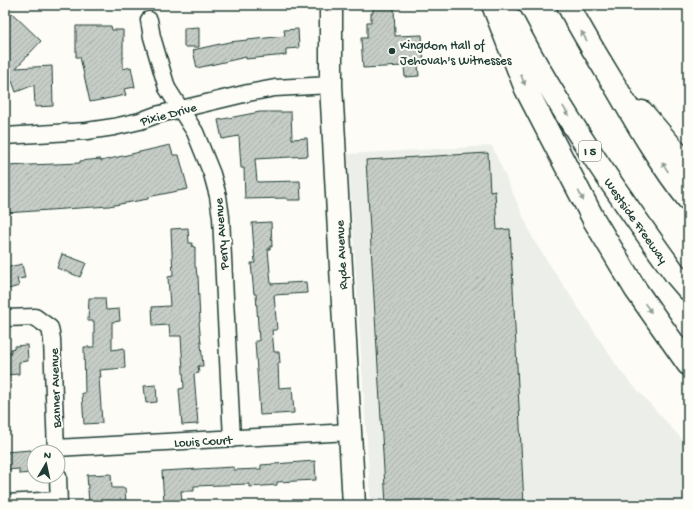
<svg xmlns="http://www.w3.org/2000/svg" width="693" height="510" viewBox="0 0 693 510" font-family="'Gochi Hand',sans-serif">
<style>
.built{fill:#eceee9}
.building{fill:url(#building-hatch);stroke:#1f3d34}
.lines{fill:none;stroke-linecap:round;stroke-linejoin:round}
.street-casing{stroke:#1f3d34;stroke-width:19}
.secondary-casing{stroke:#1f3d34;stroke-width:25}
.highway-casing{stroke:#1f3d34;stroke-width:25}
.street{stroke:#fdfcf7;stroke-width:16}
.secondary{stroke:#fdfcf7;stroke-width:22}
.highway{stroke:#fdfcf7;stroke-width:22}
.oneway{fill:#8e9c96}
.poi-dot{fill:#1f3d34;stroke:#fdfcf7;stroke-width:1.5}
.labels{text-anchor:middle;stroke-width:4;stroke-linejoin:round;paint-order:stroke}
.shield{fill:#fdfcf7;stroke:#62766e;stroke-width:1}
.shield-label{font-size:12px;font-weight:bold;fill:#1f3d34}
.poi-label{font-size:13px;fill:#1f3d34;stroke:#fdfcf7;text-anchor:start}
.street-label{font-size:13px;fill:#1f3d34;stroke:#fdfcf7}
</style>
<defs>
<pattern id="building-hatch" width="6" height="6" patternUnits="userSpaceOnUse"><rect width="6" height="6" fill="#c6cdc7"/><path d="M-1 1l2-2M0 6l6-6M5 7l2-2" fill="none" stroke="#aab1ac"/></pattern>
</defs>
<rect width="100%" height="100%" fill="#fdfcf7"/>
<filter id="ink" filterUnits="userSpaceOnUse"><feTurbulence type="fractalNoise" baseFrequency=".025" numOctaves="2"/><feDisplacementMap in="SourceGraphic" scale="8" xChannelSelector="R" yChannelSelector="G"/><feConvolveMatrix kernelMatrix="1 2 1 2 8 2 1 2 1" color-interpolation-filters="sRGB"/></filter>
<g filter="url(#ink)">
<path class="built" d="M 492,146 L 534,241 L 621,372 L 688,446 L 688,505 L 371,505 L 348,154 Z"/>
<path class="building" d="M 373,5 L 394,5 L 395,36 L 422,35 L 424,64 L 418,64 L 419,76 L 405,77 L 404,66 L 363,68 L 361,38 L 367,38 L 367,22 L 371,22 L 371,13 L 373,13 Z
M 12,13 L 41,41 L 16,68 L 52,66 L 53,106 L 35,107 L 34,85 L 16,92 L 5,62 L 5,21 Z
M 76,26 L 111,26 L 112,30 L 123,30 L 123,69 L 131,67 L 135,87 L 124,89 L 126,95 L 90,102 L 80,57 L 76,57 Z
M 199,27 L 199,47 L 184,47 L 184,28 Z
M 298,29 L 299,48 L 286,49 L 286,55 L 246,59 L 246,57 L 197,68 L 193,50 L 229,42 L 285,36 L 284,30 Z
M 260,112 L 291,112 L 292,139 L 307,138 L 308,156 L 255,159 L 257,182 L 300,181 L 301,200 L 287,200 L 287,198 L 245,199 L 244,168 L 241,168 L 239,136 L 222,139 L 218,120 Z
M 170,145 L 173,155 L 179,155 L 188,189 L 148,197 L 148,199 L 109,206 L 5,213 L 5,166 L 80,163 L 80,161 L 100,159 L 101,161 Z
M 488,153 L 490,192 L 495,191 L 497,230 L 510,229 L 524,505 L 386,505 L 366,160 Z
M 271,222 L 272,247 L 270,246 L 270,249 L 268,249 L 271,284 L 306,282 L 307,293 L 274,295 L 277,330 L 272,330 L 274,352 L 279,352 L 280,363 L 278,363 L 279,388 L 292,387 L 294,413 L 260,415 L 255,341 L 259,341 L 256,294 L 254,294 L 251,263 L 255,263 L 252,223 Z
M 188,228 L 189,243 L 192,243 L 193,247 L 195,247 L 195,267 L 196,267 L 197,276 L 198,276 L 200,322 L 199,322 L 203,366 L 198,366 L 199,373 L 194,374 L 198,424 L 182,425 L 179,389 L 184,388 L 181,336 L 170,336 L 169,325 L 153,326 L 152,307 L 170,306 L 168,277 L 173,276 L 171,229 Z
M 62,254 L 86,263 L 80,277 L 57,268 Z
M 22,264 L 25,278 L 17,279 L 19,286 L 5,290 L 5,268 Z
M 89,298 L 105,298 L 106,310 L 119,309 L 120,321 L 112,322 L 112,350 L 124,348 L 125,368 L 100,370 L 101,377 L 99,377 L 102,423 L 84,424 L 82,393 L 85,393 L 84,347 L 94,347 L 94,321 L 88,321 Z
M 27,345 L 28,361 L 19,362 L 19,374 L 5,375 L 5,352 L 11,352 L 11,349 L 15,348 L 15,346 Z
M 156,385 L 157,402 L 146,403 L 144,386 Z
M 31,450 L 33,473 L 19,474 L 19,469 L 5,470 L 5,452 Z
M 315,461 L 316,480 L 277,482 L 277,485 L 249,487 L 249,484 L 194,486 L 194,491 L 181,491 L 182,501 L 164,503 L 162,471 L 234,467 L 234,470 L 261,469 L 261,465 Z
M 111,474 L 112,488 L 125,488 L 126,503 L 89,504 L 87,475 Z"/>
<g class="lines">
<defs>
<path id="street" d="M 149,20 L 152,37 L 167,88 L 195,132 L 212,174 L 218,196 L 221,217 L 232,439
M 5,136 L 87,131 L 114,127 L 140,121 L 156,115 L 248,93 L 275,88 L 331,85
M 5,318 L 35,317 L 50,328 L 52,339 L 56,452
M 56,448 L 350,432
M 58,476 L 59,505
M 5,503 L 59,500"/>
<path id="secondary" d="M 331,5 L 331,85 L 354,505"/>
<path id="highway" d="M 493,5 L 526,89 L 594,220 L 636,290 L 688,364
M 568,5 C 583,34 600,61 617,89 C 639,127 661,165 688,199
M 512,20 C 559,110 617,193 676,275 L 688,289
M 642,112 L 688,166"/>
</defs>
<use href="#street" class="street-casing"/>
<use href="#secondary" class="secondary-casing"/>
<use href="#highway" class="highway-casing"/>
<use href="#street" class="street"/>
<use href="#secondary" class="secondary"/>
<use href="#highway" class="highway"/>
</g>
<defs><path id="oneway-solid" d="M-6-.8H1V-3.2L6.5 0L1 3.2V.8H-6Z"/></defs>
<g class="oneway">
<use href="#oneway-solid" transform="translate(584 36) rotate(-121)"/>
<use href="#oneway-solid" transform="translate(523 80) rotate(68)"/>
<use href="#oneway-solid" transform="translate(566 111) rotate(58)"/>
<use href="#oneway-solid" transform="translate(665 167) rotate(-124)"/>
<use href="#oneway-solid" transform="translate(581 196) rotate(63)"/>
<use href="#oneway-solid" transform="translate(648 308) rotate(55)"/>
</g>
</g>
<circle class="poi-dot" cx="392" cy="51" r="4"/>
<g class="labels">
<rect class="shield" x="579" y="141" width="22" height="20" rx="3"/>
<g class="shield-label">
<text x="590" y="155">I 5</text>
</g>
<g class="poi-label">
<text x="400" y="49">Kingdom Hall of<tspan x="400" dy="15">Jehovah's Witnesses</tspan></text>
</g>
<g class="street-label">
<text transform="translate(168 113) rotate(-15)" y="5">Pixie Drive</text>
<text transform="translate(637 220) rotate(55)" y="5">Westside Freeway</text>
<text transform="translate(220 234) rotate(-95)" y="5">Perry Avenue</text>
<text transform="translate(340 255) rotate(-93)" y="5">Ryde Avenue</text>
<text transform="translate(54 388) rotate(-92)" y="5">Banner Avenue</text>
<text transform="translate(203 440) rotate(-3)" y="5">Louis Court</text>
</g>
</g>
<rect width="693" height="510" fill="none" stroke="#fdfcf7" stroke-width="20"/>
<rect x="10" y="10" width="673" height="490" fill="none" stroke="#1f3d34" stroke-width="1.5" filter="url(#ink)"/>
<g transform="translate(46 464) rotate(9)"><circle r="19" fill="#fdfcf7" stroke="#a4b0a9"/>
<path d="M0-3L7 15L0 10L-7 15Z" fill="#1f3d34"/>
<text y="-6" font-size="11" font-weight="bold" text-anchor="middle" fill="#1f3d34">N</text>
</g>
</svg>
